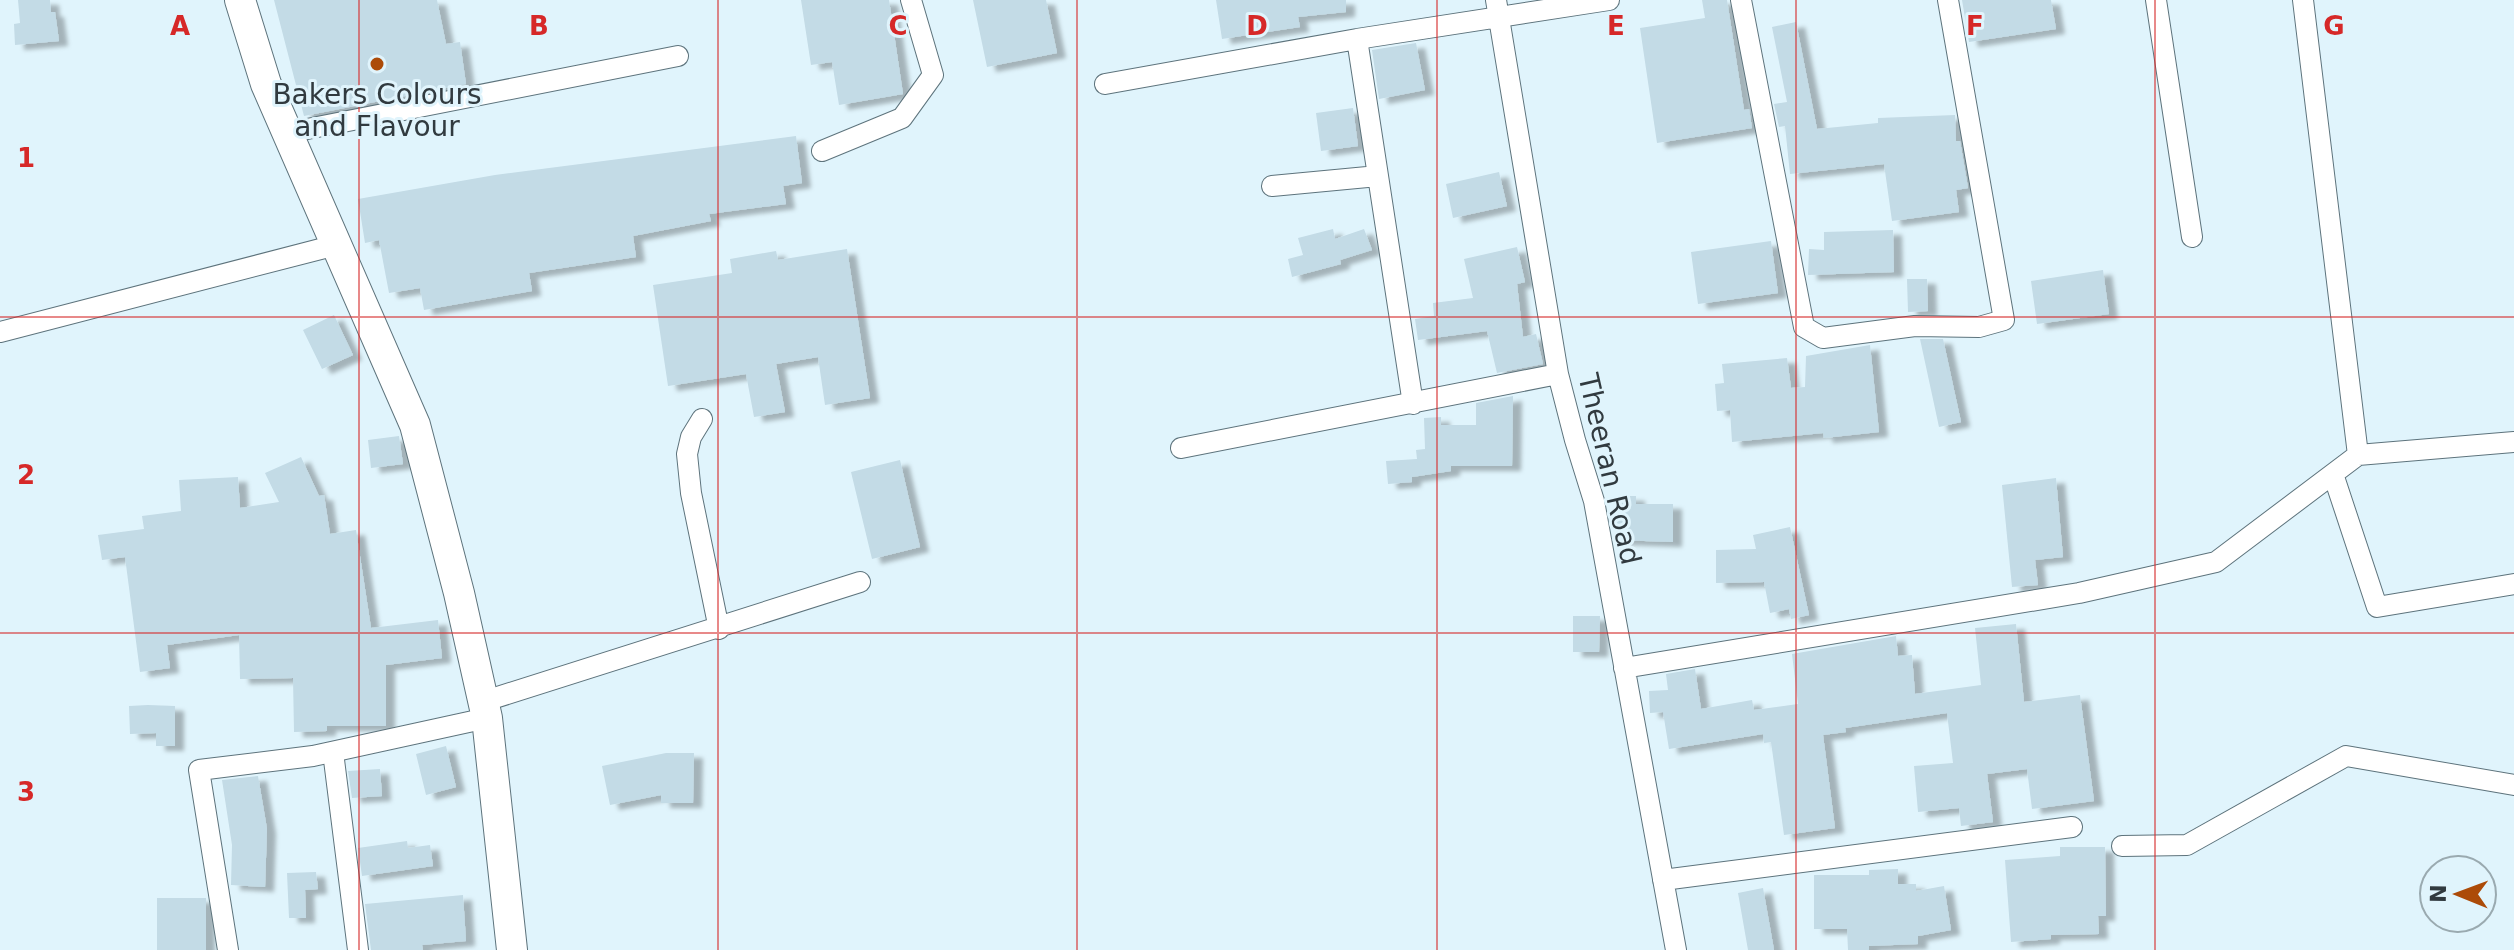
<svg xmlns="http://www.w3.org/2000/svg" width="2514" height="950" viewBox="0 0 2514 950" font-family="'DejaVu Sans',sans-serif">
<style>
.building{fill:#c3dbe6;filter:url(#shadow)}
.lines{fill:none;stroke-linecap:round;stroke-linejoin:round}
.street-casing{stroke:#5d737c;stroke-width:22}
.secondary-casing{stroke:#5d737c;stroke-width:32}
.street{stroke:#fff;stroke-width:20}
.secondary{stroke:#fff;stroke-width:30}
.grid{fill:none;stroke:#d62828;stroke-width:2;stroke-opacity:0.55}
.poi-dot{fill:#ac4b08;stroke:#e0f4fc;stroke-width:3}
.labels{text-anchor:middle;stroke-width:6;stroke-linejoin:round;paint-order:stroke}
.poi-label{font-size:28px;fill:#313a3f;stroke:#e0f4fc}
.street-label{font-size:28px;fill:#313a3f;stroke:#e0f4fc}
.grid-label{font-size:26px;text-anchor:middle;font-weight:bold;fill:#d62828;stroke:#e0f4fc;stroke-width:6;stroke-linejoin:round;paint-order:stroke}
</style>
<defs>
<filter id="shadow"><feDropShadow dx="9" dy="5" stdDeviation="2" flood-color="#0004"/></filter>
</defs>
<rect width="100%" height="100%" fill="#e0f4fc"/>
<path class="building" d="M 18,0 L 50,0 L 51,12 L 55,12 L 59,41 L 15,45 L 14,24 L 20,23 Z
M 274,0 L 437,0 L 446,44 L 460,42 L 466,84 L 304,116 Z
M 801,0 L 889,0 L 903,94 L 839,105 L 832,62 L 811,65 Z
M 973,0 L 1046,0 L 1057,53 L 987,67 Z
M 1216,0 L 1346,0 L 1346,12 L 1298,17 L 1300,27 L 1222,39 Z
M 1702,0 L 1727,0 L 1744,110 L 1749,109 L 1752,128 L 1657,143 L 1640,28 L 1705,18 Z
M 1962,0 L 2051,0 L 2056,29 L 1969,42 Z
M 1796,22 L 1817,129 L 1878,123 L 1878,118 L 1955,115 L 1956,141 L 1960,141 L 1968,188 L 1956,190 L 1959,212 L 1892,221 L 1884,164 L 1790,174 L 1785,126 L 1779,127 L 1774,104 L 1787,102 L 1772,27 Z
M 1416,43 L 1425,90 L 1379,99 L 1372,50 Z
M 1353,108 L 1358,146 L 1321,151 L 1316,113 Z
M 796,136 L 802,183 L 783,186 L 786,204 L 709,214 L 711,221 L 633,236 L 636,257 L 529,273 L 532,291 L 424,310 L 420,288 L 389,293 L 379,240 L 365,243 L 358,199 L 495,175 Z
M 1499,172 L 1507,206 L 1453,218 L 1446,184 Z
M 1333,229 L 1335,239 L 1364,229 L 1372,250 L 1340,260 L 1341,264 L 1292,277 L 1288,259 L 1303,255 L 1298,238 Z
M 1893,230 L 1894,272 L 1808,275 L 1809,249 L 1824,250 L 1824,232 Z
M 1771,241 L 1778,293 L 1698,304 L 1691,252 Z
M 1517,247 L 1525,282 L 1517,284 L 1523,337 L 1536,334 L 1543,364 L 1497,373 L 1487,331 L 1418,340 L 1415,319 L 1434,316 L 1433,303 L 1473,298 L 1464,259 Z
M 847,249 L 870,398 L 825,405 L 818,357 L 776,364 L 785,412 L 754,417 L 746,374 L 668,386 L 653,285 L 732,273 L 730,259 L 776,251 L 778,260 Z
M 2103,270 L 2109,314 L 2037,324 L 2031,281 Z
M 1907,279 L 1927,279 L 1928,311 L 1908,312 Z
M 334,315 L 353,355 L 322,369 L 303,330 Z
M 1920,339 L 1943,339 L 1961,422 L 1939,427 Z
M 1870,345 L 1879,432 L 1824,438 L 1823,433 L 1732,442 L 1730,410 L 1717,411 L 1715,384 L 1724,383 L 1722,364 L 1787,358 L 1791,388 L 1805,387 L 1806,356 Z
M 1513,396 L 1512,466 L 1451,466 L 1451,471 L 1412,477 L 1412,482 L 1388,484 L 1386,461 L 1417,459 L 1416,450 L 1425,449 L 1424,418 L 1441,417 L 1441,425 L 1476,425 L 1476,403 Z
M 399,436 L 403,464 L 371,468 L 368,440 Z
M 301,457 L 319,496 L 324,495 L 330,534 L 356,530 L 371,628 L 438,620 L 442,658 L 386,665 L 386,726 L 327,726 L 327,731 L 294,732 L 293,678 L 240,679 L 239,635 L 167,645 L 170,668 L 140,672 L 125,557 L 102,560 L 98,535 L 144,529 L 142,516 L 181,511 L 179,480 L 238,477 L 240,508 L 279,502 L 265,473 Z
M 900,460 L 920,547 L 872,559 L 851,472 Z
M 2056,478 L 2063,557 L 2035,560 L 2038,585 L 2012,587 L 2002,485 Z
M 1616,496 L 1636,496 L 1636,504 L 1673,504 L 1673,542 L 1616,540 Z
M 1790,527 L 1809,615 L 1791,619 L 1789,609 L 1770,613 L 1764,582 L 1716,583 L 1716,550 L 1756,549 L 1753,535 Z
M 1573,616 L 1600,616 L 1599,652 L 1573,652 Z
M 2016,624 L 2024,702 L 2080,695 L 2094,801 L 2032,809 L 2027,769 L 1987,774 L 1993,822 L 1961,826 L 1959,808 L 1918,812 L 1914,766 L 1953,763 L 1947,713 L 1845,728 L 1846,732 L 1823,735 L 1835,828 L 1784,835 L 1771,742 L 1764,743 L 1763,734 L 1669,749 L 1663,712 L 1650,713 L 1649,691 L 1668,690 L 1666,674 L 1695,669 L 1701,709 L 1752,700 L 1754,710 L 1798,704 L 1792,654 L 1896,636 L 1898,656 L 1912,655 L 1915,694 L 1981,685 L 1975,628 Z
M 148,705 L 175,706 L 175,746 L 156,746 L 156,733 L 130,734 L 129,706 Z
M 446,746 L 456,787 L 426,795 L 416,754 Z
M 666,753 L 694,753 L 693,803 L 661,803 L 661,795 L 610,805 L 602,766 Z
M 380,769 L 382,796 L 352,798 L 348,771 Z
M 258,776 L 267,829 L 265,887 L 231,885 L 232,845 L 222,780 Z
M 407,841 L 408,848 L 430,845 L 433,866 L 362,876 L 358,848 Z
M 2060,847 L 2105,847 L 2106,916 L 2098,916 L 2099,934 L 2051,935 L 2051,939 L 2011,942 L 2005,860 L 2060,856 Z
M 1898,869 L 1898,884 L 1916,884 L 1916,891 L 1944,886 L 1951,930 L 1918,936 L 1918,944 L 1869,946 L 1869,950 L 1848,950 L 1847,929 L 1814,929 L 1814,875 L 1869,875 L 1869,870 Z
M 316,872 L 318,889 L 305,890 L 306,918 L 289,918 L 287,873 Z
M 1763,888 L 1774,950 L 1748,950 L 1738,893 Z
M 463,895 L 466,941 L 422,945 L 423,950 L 371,950 L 365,904 Z
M 157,898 L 206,898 L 206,950 L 157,950 Z"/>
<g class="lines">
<defs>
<path id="street" d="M 1496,0 L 1558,374 L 1575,440 L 1594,501 L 1676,950
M 1741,0 L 1804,327 L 1823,338 L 1915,326 L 1979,327 L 2004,320 L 1948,0
M 2156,0 L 2192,237
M 1357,39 L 1413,404
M 1105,84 L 1357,39 L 1609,0
M 287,133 L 678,56
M 822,151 L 902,118 L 933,75 L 911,0
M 1272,186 L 1378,176
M 0,332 L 336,245
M 702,419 L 691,437 L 687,454 L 691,493 L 719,629
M 1181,448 L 1558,374
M 2358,455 L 2514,442
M 2333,474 L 2377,607 L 2514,584
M 1624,668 L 2079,593 L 2216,562 L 2358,455 L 2303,0
M 482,702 L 860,582
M 333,752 L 358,950
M 2122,846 L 2187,845 L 2346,756 L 2514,785
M 1663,880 L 2072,827
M 228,950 L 199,770 L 313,756 L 487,718"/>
<path id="secondary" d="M 240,0 L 266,84 L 415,425 L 459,593 L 487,718 L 512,950"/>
</defs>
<use href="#street" class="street-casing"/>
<use href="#secondary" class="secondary-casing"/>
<use href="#street" class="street"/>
<use href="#secondary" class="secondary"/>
</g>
<path class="grid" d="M 359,0 L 359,950M 718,0 L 718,950M 1077,0 L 1077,950M 1437,0 L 1437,950M 1796,0 L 1796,950M 2155,0 L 2155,950M 0,317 L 2514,317M 0,633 L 2514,633"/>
<circle class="poi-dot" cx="377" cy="64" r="8"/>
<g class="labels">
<g class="poi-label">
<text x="377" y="104">Bakers Colours<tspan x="377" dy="32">and Flavour</tspan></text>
</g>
<g class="street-label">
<text transform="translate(1610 469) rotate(77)" y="10">Theeran Road</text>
</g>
</g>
<g class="grid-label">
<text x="180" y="35">A</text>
<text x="539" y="35">B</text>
<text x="898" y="35">C</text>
<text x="1257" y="35">D</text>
<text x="1616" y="35">E</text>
<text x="1975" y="35">F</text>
<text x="2334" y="35">G</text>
<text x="26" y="167">1</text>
<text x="26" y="484">2</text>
<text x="26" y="801">3</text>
</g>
<g transform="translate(2458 894) rotate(271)"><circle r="38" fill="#e0f4fc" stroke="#9aaab0" stroke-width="2"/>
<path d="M0-6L14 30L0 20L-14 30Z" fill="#ac4b08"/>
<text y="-12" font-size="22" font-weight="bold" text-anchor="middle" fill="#313a3f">N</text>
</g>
</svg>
